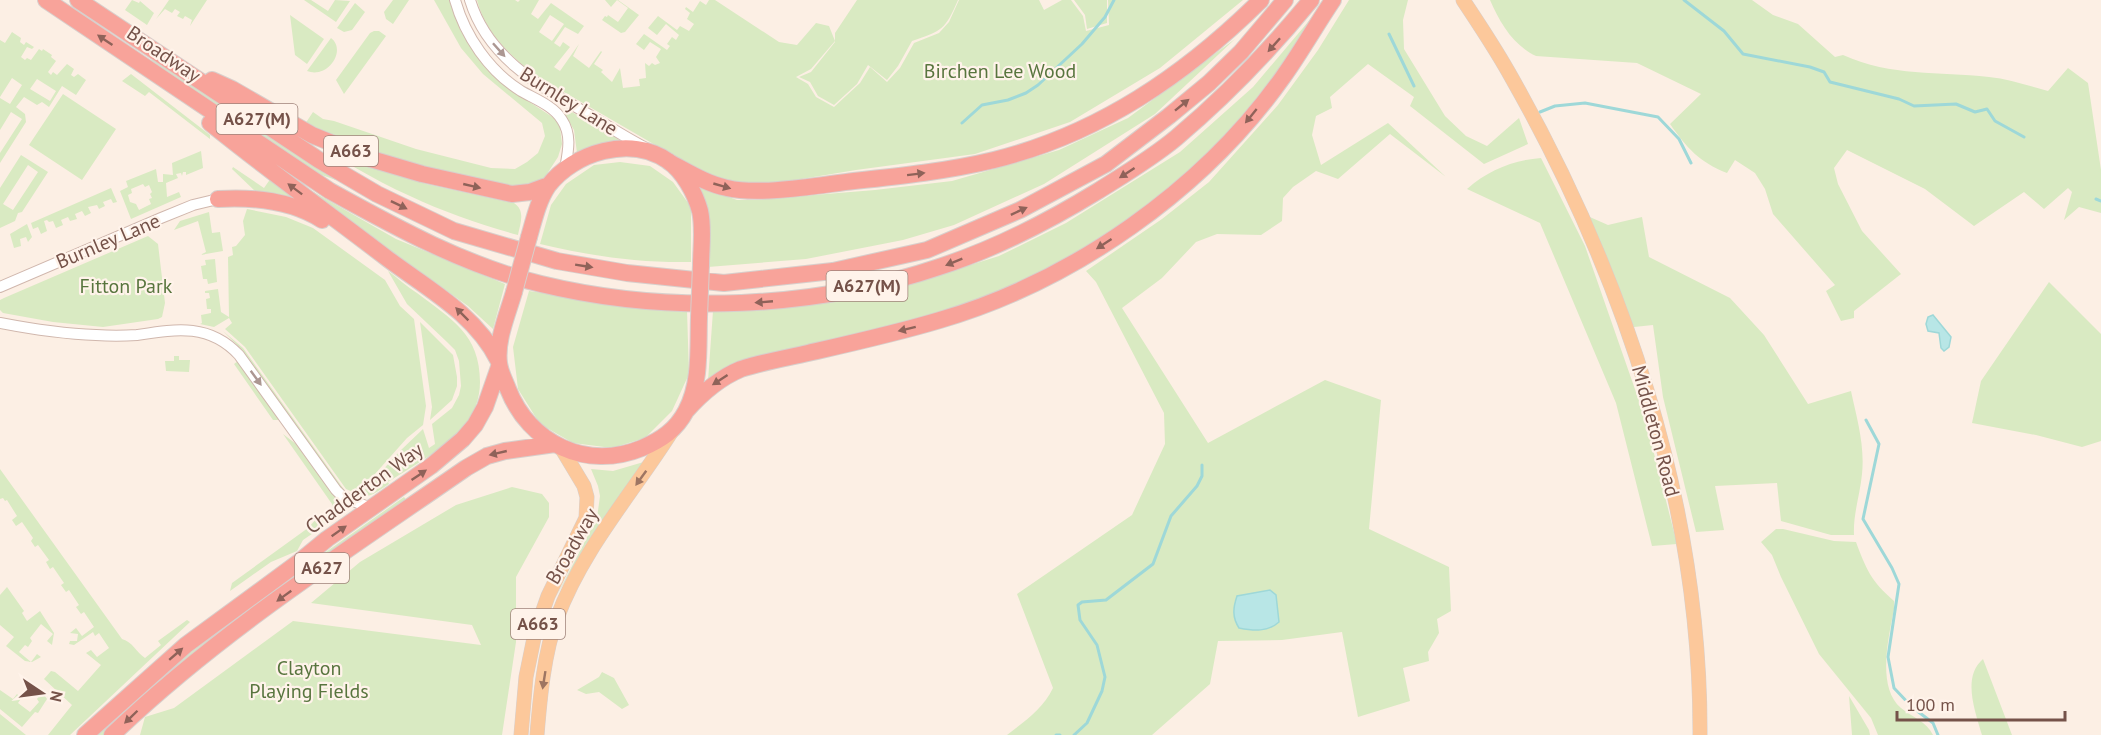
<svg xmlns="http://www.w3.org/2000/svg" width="2101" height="735" viewBox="0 0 2101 735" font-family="'PT Sans',sans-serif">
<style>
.green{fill:#d9eac2;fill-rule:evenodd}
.water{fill:#b8e6e6;stroke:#9ed8d8;stroke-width:1.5}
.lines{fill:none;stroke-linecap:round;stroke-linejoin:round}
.stream{stroke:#9ed8d8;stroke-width:3}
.minor-casing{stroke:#d0b7ad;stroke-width:12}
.major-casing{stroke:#d8cfcc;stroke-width:15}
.highway-casing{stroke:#d8cfcc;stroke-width:18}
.minor{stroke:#fff;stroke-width:10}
.major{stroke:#fcc89b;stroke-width:14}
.highway{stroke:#f8a39a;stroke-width:16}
.highway-bridge-casing{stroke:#d8cfcc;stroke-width:18;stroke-linecap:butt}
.highway-bridge{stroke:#f8a39a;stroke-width:16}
.oneway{fill:#8f6259}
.oneway2{fill:#ac9792}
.oneway3{fill:#9e7562}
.labels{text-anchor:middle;stroke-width:4.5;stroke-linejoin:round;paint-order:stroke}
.shield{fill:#fff3ea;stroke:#9e8279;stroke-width:1.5}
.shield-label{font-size:18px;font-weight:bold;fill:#755249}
.street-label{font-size:20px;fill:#755249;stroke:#fff3ea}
.park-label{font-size:20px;fill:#58753e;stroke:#fff3ea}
</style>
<rect width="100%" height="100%" fill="#fcefe4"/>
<path class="green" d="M 132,0 L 139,3 L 140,1 L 154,13 L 147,25 L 125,10 Z
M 169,0 L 207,0 L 190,26 L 192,20 L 185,16 L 183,19 L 177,16 L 180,12 L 175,9 L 172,13 L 165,9 L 156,19 Z
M 304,0 L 311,0 L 328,11 L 335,0 L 350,1 L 336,22 Z
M 393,0 L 409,0 L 393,24 L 386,19 L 384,12 Z
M 434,0 L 449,0 L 460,29 L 471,48 L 489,69 L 508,88 L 554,118 L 560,127 L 562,144 L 558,157 L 543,180 L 522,189 L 405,164 L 305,124 L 313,112 L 323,119 L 334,121 L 416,149 L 491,168 L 515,169 L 527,162 L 538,153 L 545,136 L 542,123 L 483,74 L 461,48 Z
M 477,0 L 515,0 L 518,2 L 520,0 L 539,0 L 531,14 L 538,19 L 551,3 L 584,26 L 578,34 L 565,27 L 554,43 L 560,47 L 563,42 L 570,47 L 554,67 L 560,71 L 579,44 L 573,56 L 589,68 L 601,51 L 602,52 L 594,64 L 603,70 L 601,72 L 612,82 L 620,68 L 623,88 L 640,86 L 639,79 L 646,78 L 645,63 L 649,66 L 652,63 L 655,65 L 660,63 L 656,57 L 661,49 L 650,42 L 644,50 L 636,44 L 644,34 L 667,50 L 670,46 L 667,44 L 672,37 L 676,40 L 679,35 L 666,24 L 657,35 L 648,28 L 658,16 L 677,30 L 680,26 L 689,31 L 694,24 L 687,19 L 690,13 L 685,9 L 686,7 L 693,12 L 700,1 L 706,5 L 709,0 L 715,0 L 779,42 L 797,45 L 816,23 L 829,26 L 835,41 L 811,69 L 796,77 L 808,84 L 816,97 L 834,107 L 860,83 L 870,67 L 887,82 L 900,68 L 914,43 L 939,33 L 949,22 L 959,0 L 1039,0 L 1044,10 L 1062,0 L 1071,0 L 1083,16 L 1086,31 L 1109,25 L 1108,0 L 1243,0 L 1160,68 L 1070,122 L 975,154 L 856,170 L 746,188 L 719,182 L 538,77 C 512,58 485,33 477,0 ZM 550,15 L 564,24 L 552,41 L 539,32 Z
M 605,0 L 618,0 L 639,15 L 625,32 L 621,33 L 602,20 L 605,16 L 607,17 L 608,15 L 618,22 L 628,8 L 617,0 L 611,7 Z
M 857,0 L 958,0 C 945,30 942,31 912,41 L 898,66 L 887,80 L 868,65 L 857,84 L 834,105 L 818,96 L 810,82 L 799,77 L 811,72 L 835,42 L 835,33 Z
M 1074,0 L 1107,0 L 1107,23 L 1087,29 L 1085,15 Z
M 1349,0 L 1408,0 L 1403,20 L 1404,49 L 1445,116 L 1466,136 L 1487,146 L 1519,118 L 1528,144 L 1484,164 L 1410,106 L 1414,97 L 1368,64 L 1330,97 L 1332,108 L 1316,116 L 1312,135 L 1321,165 L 1388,123 L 1446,177 L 1390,134 L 1338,179 L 1316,171 L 1293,187 L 1283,198 L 1282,221 L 1261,235 L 1217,234 L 1196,242 L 1162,278 L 1122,308 L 1208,443 L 1325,380 L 1381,400 L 1369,529 L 1449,567 L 1451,611 L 1437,619 L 1439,633 L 1428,652 L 1429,661 L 1403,668 L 1410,701 L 1358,717 L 1342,632 L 1282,640 L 1218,641 L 1210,684 L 1152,735 L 1007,735 C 1025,721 1043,709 1053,688 L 1017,594 L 1132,515 L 1165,444 L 1164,413 L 1096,282 L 1086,271 L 1162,219 L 1209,182 L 1278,105 L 1318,50 Z
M 1490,0 L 1752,0 L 1773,15 L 1798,24 L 1835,57 L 1843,55 C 1892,77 1938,71 1989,77 C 2009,79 2029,86 2048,91 L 2068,68 L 2088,83 L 2101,170 L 2101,213 L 2079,207 L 2064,220 L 2072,192 L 2068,188 L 2044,209 L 2024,192 L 1974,226 L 1925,189 L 1847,150 L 1834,168 L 1838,184 L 1862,231 L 1901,274 L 1854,311 L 1854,318 L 1841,321 L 1826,291 L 1835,285 L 1773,214 L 1765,189 L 1755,173 L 1735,160 L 1727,173 C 1699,162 1687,148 1670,124 L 1701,94 L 1637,63 L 1536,56 C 1513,45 1500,23 1490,0 Z
M 355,3 L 365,12 L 352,30 L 344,32 L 337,28 Z
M 1324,3 L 1283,64 L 1228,135 L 1192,171 L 1100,242 L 1012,289 L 930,316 L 708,381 L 713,311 L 775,309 L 843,298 L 932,277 L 999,256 L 1066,223 L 1180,152 L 1253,87 Z
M 290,15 L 324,39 L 307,64 L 295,55 Z
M 374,31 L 379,31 L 386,36 L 344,94 L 336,80 L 370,33 Z
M 12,32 L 21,38 L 20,42 L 24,45 L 26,42 L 34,47 L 32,49 L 27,47 L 21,57 L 25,60 L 27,58 L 31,60 L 39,49 L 42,51 L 43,49 L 52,55 L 51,57 L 56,61 L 48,72 L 51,75 L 53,72 L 57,75 L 67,64 L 74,69 L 71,75 L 74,77 L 78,74 L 86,80 L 76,95 L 62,86 L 49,107 L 42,102 L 37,105 L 24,97 L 16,107 L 25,114 L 26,122 L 0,163 L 0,153 L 22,119 L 11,112 L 0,130 L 0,98 L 10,104 L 22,85 L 12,78 L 0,97 L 0,40 L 5,43 ZM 37,79 L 56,91 L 50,101 L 30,89 Z
M 331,38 C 347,50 328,79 307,71 Z
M 1235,39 L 1155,114 L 1044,184 L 954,225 L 903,240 L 806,259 L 708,267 L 699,186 L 737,200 L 754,200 L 875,190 L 952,181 L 1059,150 L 1128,118 Z
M 153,59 L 336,180 L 313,172 L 150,62 Z
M 131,74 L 210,135 L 210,139 L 149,92 L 145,96 L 122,81 Z
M 63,94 L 116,129 L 82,180 L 29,145 Z
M 565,108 L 618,139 L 620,141 L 577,153 L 574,130 L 563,111 Z
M 302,135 L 369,164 L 426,184 L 514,203 C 526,211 520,224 518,235 C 481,225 444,212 410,196 C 372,179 337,157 302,135 Z
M 201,151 L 203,168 L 186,175 L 186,172 L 183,172 L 182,176 L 181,173 L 176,174 L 178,178 L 166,183 L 167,197 L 179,192 L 181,197 L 131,219 L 120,191 L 128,187 L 126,181 L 156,169 L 158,182 L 163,182 L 163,174 L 173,175 L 172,163 ZM 143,184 L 145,187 L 149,185 L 152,192 L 150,194 L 152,198 L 149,199 L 151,204 L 139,210 L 136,204 L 130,202 L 128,195 L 132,193 L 131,189 Z
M 21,155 L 48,172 L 22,212 L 18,213 L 15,221 L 0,228 L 0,188 ZM 28,165 L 38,172 L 13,210 L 3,204 Z
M 1541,158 L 1585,246 L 1645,418 L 1677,544 L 1652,546 L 1616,403 L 1540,223 L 1467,189 C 1488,170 1514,160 1541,158 Z
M 620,162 L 650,166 L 673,182 L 691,207 L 691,262 C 638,263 591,256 540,244 L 551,205 L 566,184 L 594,165 Z
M 233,167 L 264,188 L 271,178 L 302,202 L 257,193 L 232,169 Z
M 289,178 L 396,239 L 505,284 L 493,329 L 468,306 Z
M 111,188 L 117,202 L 113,203 L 111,199 L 103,202 L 105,206 L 99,209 L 97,205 L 88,207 L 91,213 L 85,216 L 82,211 L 75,214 L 77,219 L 70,221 L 68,217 L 61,220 L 63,225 L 56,228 L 53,221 L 49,222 L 47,220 L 44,221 L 47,231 L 41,234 L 38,227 L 33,229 L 31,223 Z
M 247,209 L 286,217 L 313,228 L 385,280 L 400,306 L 414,319 L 426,406 L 423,425 L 407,438 L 358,493 L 355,493 L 346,489 L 245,347 L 225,329 L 232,323 L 229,318 L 214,327 L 200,324 L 202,323 L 201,315 L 211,313 L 211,309 L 207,309 L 206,299 L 210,298 L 209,293 L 205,293 L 205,291 L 218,289 L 221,312 L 229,317 L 228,257 L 233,255 L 232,247 L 236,246 L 245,235 L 243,221 Z
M 209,212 L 212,233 L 220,232 L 223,251 L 200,255 L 206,252 L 198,221 L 174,230 L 180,221 Z
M 1583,214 L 1608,225 L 1642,217 L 1649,257 L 1730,298 L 1764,335 L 1808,404 L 1851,391 C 1857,419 1865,446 1862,474 C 1860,495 1853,514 1854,535 L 1831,535 L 1781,521 L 1777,483 L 1715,486 L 1724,530 L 1696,532 L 1663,397 L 1653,325 L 1634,327 Z
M 27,224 L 32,237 L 28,242 L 26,237 L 20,239 L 21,246 L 14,248 L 10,234 Z
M 148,236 L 158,244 L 165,303 L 162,317 L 158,319 L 103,327 L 53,322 L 3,313 L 0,310 L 0,300 L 4,298 Z
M 215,259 L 217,282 L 208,284 L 207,279 L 203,279 L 201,266 L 206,265 L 205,260 Z
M 388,271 C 398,278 407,287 417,293 C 451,319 480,334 480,382 C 480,398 474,416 463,428 C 442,450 413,466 388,482 L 389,484 C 379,490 370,499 359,496 L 400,451 L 423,429 L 429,448 L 435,444 L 432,424 L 452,408 L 459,395 L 461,386 L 459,361 L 455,350 L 447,342 L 407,304 Z
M 2049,282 L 2101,334 L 2101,441 L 2082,447 L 2036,435 L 1972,423 L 1981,381 Z
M 529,291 L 617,304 L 687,310 L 689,374 L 672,411 L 645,438 L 612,448 L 573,443 L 540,424 L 518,389 L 513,347 Z
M 420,322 L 453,355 L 457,377 L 457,386 L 452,400 L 430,420 L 432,407 Z
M 223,331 L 243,348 L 345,491 L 344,492 L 240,348 Z
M 174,356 L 179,356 L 179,360 L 190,360 L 189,372 L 166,371 L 165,361 L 174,361 Z
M 238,361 L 279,419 L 278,420 L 273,420 L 234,364 Z
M 283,434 L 296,444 L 338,501 L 331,521 L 303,540 L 297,551 L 271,562 L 230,591 L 232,583 L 308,528 L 318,517 L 332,508 L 332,504 Z
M 647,461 L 586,544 L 556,597 L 597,518 L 600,496 L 598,486 L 591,469 L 613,471 Z
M 0,469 L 122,639 C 133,642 136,652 145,658 L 161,645 L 158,641 L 187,620 L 190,622 L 70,735 L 48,735 L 72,705 L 44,679 L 51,671 L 55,672 L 78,691 L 101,665 L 86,653 L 91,650 L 97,657 L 109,648 L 99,633 L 95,636 L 93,632 L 74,645 L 69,644 L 70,641 L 77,641 L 78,634 L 70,633 L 76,628 L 82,636 L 94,627 L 84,612 L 81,614 L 76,607 L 79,605 L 69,590 L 66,592 L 61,585 L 64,583 L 53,567 L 50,569 L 46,562 L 49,560 L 38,545 L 35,547 L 31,541 L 33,538 L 22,522 L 16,526 L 12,520 L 17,516 L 7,500 L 5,501 L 3,498 L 0,499 Z
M 512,487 L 542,494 L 549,503 L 549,517 L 516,577 L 516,642 L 502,735 L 140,735 L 145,717 L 174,708 L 293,621 L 481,645 L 472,625 L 311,603 L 360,562 L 456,505 Z
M 404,497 L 407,501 L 132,707 L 103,735 L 96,735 L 179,659 L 242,611 Z
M 1776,529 L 1783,529 L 1834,541 L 1856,542 C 1866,569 1871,581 1894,601 L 1894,609 C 1889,636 1876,687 1901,708 C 1912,717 1927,722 1933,735 L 1878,735 L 1871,718 L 1819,654 L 1781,577 L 1772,555 L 1761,542 Z
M 7,587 L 24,611 L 22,613 L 27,621 L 40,611 L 54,633 L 52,645 L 47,641 L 53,634 L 41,624 L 30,638 L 32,641 L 28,647 L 25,645 L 19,652 L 31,662 L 37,654 L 41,657 L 32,662 L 25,661 L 6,646 L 14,637 L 0,625 L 0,595 Z
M 1983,659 L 2012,735 L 1982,735 L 1981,732 C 1975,710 1962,677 1983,659 Z
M 602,672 L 614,678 L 629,705 L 622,709 L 599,692 L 586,694 L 577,690 L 599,677 Z
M 30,684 L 35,686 L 29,693 L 26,691 L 18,703 L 30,712 L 39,702 L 37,699 L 42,692 L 47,699 L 38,713 L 35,712 L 22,727 L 0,709 L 0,690 L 13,699 L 17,694 L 20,697 Z
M 1849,696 L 1869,730 L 1870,735 L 1852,735 Z
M 0,714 L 26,735 L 0,735 Z"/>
<path class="water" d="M 1933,315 L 1951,337 L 1949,347 L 1944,351 L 1941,348 L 1939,333 L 1928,331 L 1926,324 L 1928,317 Z
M 1270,590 L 1276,595 L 1279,622 C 1268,632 1254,631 1239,628 C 1232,617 1233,608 1237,596 Z"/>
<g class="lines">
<path class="stream" d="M 1684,0 L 1724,31 L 1743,54 L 1810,67 L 1824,72 L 1830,82 L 1899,99 L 1914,106 L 1956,104 L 1975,112 L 1987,109 L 1995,121 L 2024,137
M 1389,34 L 1414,86
M 1540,112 L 1555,106 L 1585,103 L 1658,117 L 1679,139 L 1691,163
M 962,123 L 982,105 L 1008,100 L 1026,93 L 1038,85 L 1082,44 L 1105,17 L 1114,0
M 2096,199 L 2101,201
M 1866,420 L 1879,444 L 1863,519 L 1892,568 L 1899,584 L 1888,657 L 1894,688 L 1912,707 L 1933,723 L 1938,735
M 1056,735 L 1060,735
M 1074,735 L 1087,723 L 1102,691 L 1105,677 L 1097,645 L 1080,620 L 1078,605 L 1082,602 L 1106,600 L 1153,564 L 1171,516 L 1197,486 L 1202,476 L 1202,465"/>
<defs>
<path id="minor" d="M 455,0 C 465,36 489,71 521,91 C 535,99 554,106 562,120 C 572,135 568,152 565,169
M 470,0 C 487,56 536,84 583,111 C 603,123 623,136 644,147
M 0,287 L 161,218 L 193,205 L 218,199
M 0,323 C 31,329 64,334 96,335 C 109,336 123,336 137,335 C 176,329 209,323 239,355 L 336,490 L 343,497 L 371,508"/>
<path id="major" d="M 1463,0 C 1479,24 1495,48 1509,73 C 1623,273 1701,504 1700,735
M 521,735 L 526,677 L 535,633 L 548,596 L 586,518 L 587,497 L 584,486 L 560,446
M 537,735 C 540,698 544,653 557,618 C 583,548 633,493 672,431"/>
<path id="highway" d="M 46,0 L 330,191 C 397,228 466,266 541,284 C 669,315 815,309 939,267 C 995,249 1049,221 1098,191 C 1125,174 1152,158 1176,138 C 1226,96 1270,50 1311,0
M 78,0 L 319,160 L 377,194 L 454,231 L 557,261 L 627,273 L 724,283 L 833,271 L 927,250 L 1020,210 L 1106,164 L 1169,116 L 1209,83 L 1241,52 L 1285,0
M 212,80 L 232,89 L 312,135 L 371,159 L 422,174 L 512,194 L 530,192 L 549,185
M 210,123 C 268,170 329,214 388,259 C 428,289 475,314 498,360
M 669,162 C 688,172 707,184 727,188 C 760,196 819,185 854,181 C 901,176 948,171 994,160 C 1099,134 1185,75 1261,0
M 218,199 C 254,197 291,200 322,220
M 529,237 C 534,220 538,201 548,186 C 574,152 631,135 668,161 C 683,171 695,193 700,211 C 704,228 701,248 701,265
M 514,292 C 508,313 496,340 499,363 C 500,372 505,381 508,389 C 529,443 586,471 642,448 C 661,440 676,430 686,411 C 701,383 698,348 699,317
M 686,411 C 702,393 719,378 741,369 C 763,362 786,358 808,353 C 852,343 897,333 940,320 C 1073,281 1203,190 1283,77 C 1301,52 1316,25 1333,0
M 85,735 L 186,645 L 299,562 L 327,539 L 431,466 L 463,439 L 475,425 L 485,407 L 499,367
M 112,735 C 219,632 345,552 466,468 L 487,456 L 505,451 L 555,444"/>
</defs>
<use href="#minor" class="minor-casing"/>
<use href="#major" class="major-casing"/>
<use href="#highway" class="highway-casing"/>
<use href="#minor" class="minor"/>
<use href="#major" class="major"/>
<use href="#highway" class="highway"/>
<defs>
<path id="highway-bridge" d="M 514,292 L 529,237
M 699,317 L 701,265"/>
</defs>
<use href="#highway-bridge" class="highway-bridge-casing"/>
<use href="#highway-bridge" class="highway-bridge"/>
</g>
<defs><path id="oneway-solid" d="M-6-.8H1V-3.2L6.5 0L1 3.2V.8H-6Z" transform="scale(1.5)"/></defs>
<g class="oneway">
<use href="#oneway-solid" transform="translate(105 40) rotate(-146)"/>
<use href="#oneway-solid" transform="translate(1274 45) rotate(132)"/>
<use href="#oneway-solid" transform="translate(1182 105) rotate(-39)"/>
<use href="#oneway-solid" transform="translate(1251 116) rotate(129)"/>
<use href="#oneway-solid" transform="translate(1127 173) rotate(147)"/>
<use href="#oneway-solid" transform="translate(916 174) rotate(-7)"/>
<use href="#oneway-solid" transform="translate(472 186) rotate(13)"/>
<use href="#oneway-solid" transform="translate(722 186) rotate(16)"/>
<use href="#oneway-solid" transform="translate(295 189) rotate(-143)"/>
<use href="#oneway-solid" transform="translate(399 205) rotate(26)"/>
<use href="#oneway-solid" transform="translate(1019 211) rotate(-25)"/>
<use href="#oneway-solid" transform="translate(1104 244) rotate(147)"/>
<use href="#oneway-solid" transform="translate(954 262) rotate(158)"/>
<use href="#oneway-solid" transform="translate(584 266) rotate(9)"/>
<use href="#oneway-solid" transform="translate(764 302) rotate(175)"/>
<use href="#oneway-solid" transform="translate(462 314) rotate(-135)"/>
<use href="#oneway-solid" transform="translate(907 329) rotate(166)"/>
<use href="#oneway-solid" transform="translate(720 380) rotate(147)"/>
<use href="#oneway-solid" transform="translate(498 453) rotate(167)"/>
<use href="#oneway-solid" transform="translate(419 475) rotate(-34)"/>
<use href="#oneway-solid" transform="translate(339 531) rotate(-35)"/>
<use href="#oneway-solid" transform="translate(284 596) rotate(144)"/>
<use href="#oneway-solid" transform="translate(176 654) rotate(-41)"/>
<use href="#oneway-solid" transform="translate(131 717) rotate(136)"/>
</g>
<g class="oneway2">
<use href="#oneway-solid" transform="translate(499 50) rotate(48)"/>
<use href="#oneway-solid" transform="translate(256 378) rotate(54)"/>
</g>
<g class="oneway3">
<use href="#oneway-solid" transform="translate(641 478) rotate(126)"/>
<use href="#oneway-solid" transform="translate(544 680) rotate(99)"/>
</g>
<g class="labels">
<g class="shield">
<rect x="216.5" y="104" width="81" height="30" rx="4.5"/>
<rect x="324" y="136" width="54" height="30" rx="4.5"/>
<rect x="826.5" y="271" width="81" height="30" rx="4.5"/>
<rect x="295" y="553" width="54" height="30" rx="4.5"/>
<rect x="511" y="609" width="54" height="30" rx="4.5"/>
</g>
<g class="shield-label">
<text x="257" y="125">A627(M)</text>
<text x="351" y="157">A663</text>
<text x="867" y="292">A627(M)</text>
<text x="322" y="574">A627</text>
<text x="538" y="630">A663</text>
</g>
<g class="street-label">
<text transform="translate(164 54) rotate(34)" y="7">Broadway</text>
<text transform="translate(569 101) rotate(32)" y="7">Burnley Lane</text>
<text transform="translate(108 241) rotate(-23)" y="7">Burnley Lane</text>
<text transform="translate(1656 431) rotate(75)" y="7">Middleton Road</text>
<text transform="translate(364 488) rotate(-36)" y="7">Chadderton Way</text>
<text transform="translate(572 546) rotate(-60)" y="7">Broadway</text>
</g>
<g class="park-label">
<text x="1000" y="78">Birchen Lee Wood</text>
<text x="126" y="293">Fitton Park</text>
<text x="309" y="675">Clayton<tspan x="309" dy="23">Playing Fields</tspan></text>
</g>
</g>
<g transform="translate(42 693) rotate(103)" stroke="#fff3ea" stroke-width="4.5" paint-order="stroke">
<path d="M0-4.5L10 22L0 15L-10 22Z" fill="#755249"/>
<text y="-9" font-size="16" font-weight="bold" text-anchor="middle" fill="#755249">N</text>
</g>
<path d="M1897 711v9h168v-9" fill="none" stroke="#755249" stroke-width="3"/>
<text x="1906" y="711" font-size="18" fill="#755249" stroke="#fff3ea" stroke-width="4.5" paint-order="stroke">100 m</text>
</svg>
